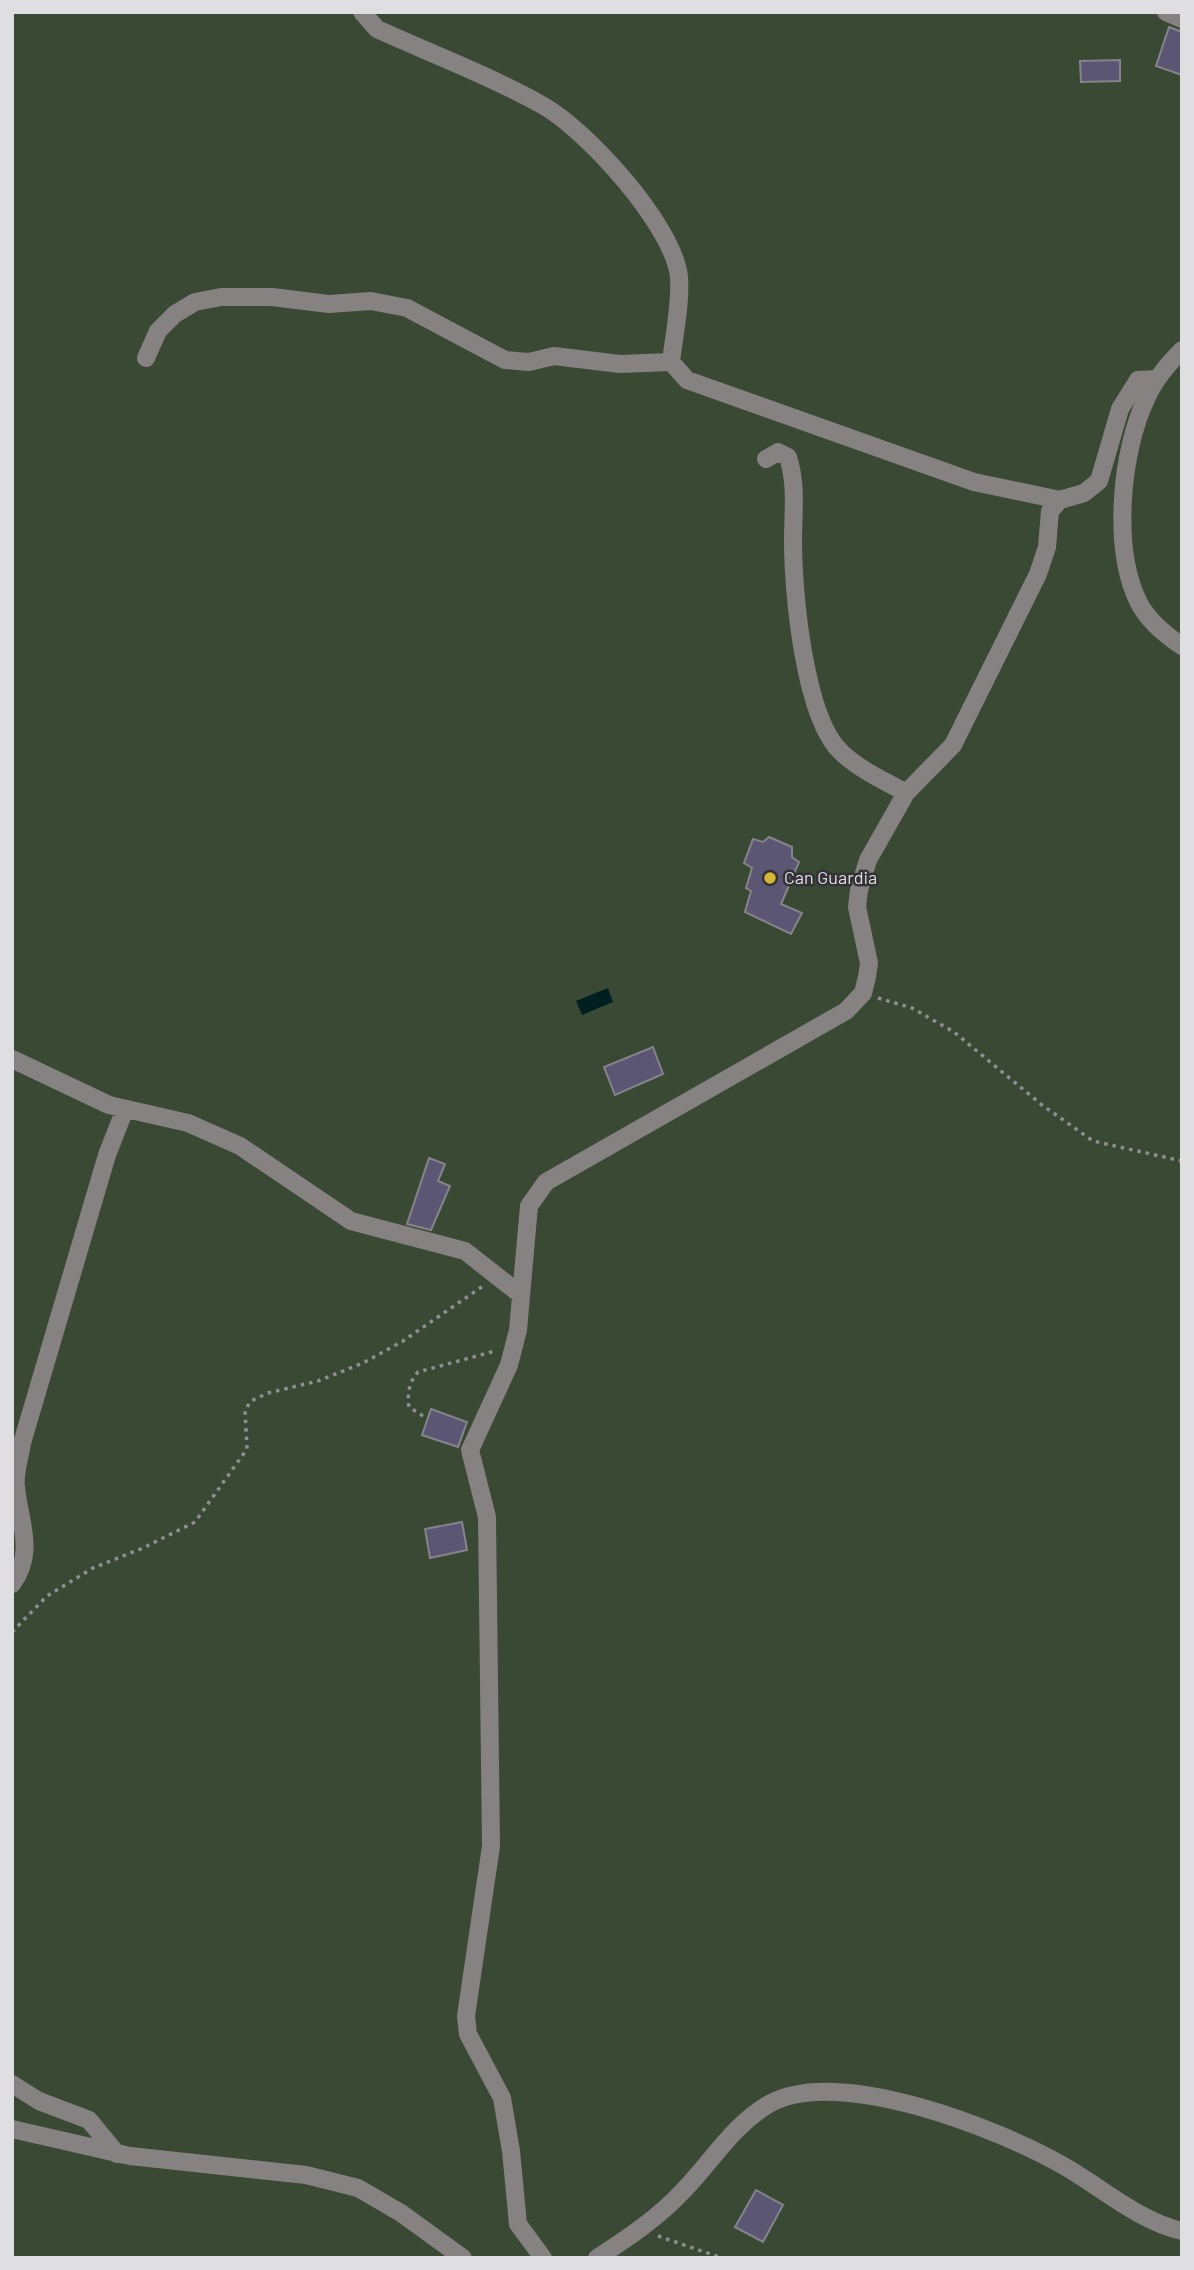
<svg xmlns="http://www.w3.org/2000/svg" width="1194" height="2270" viewBox="0 0 1194 2270" font-family="Barlow,sans-serif">
<style>
.green{fill:#3a4934}
.water{fill:#002020}
.building{fill:#5b5674;stroke:#85848a;stroke-width:2}
.lines{fill:none;stroke-linecap:round;stroke-linejoin:round}
.path{stroke:#8f8f93;stroke-width:3.5;stroke-dasharray:3.5 5;stroke-linecap:butt}
.minor{stroke:#858281;stroke-width:18}
.poi-dot{fill:#d6b534;stroke:#323237;stroke-width:2.5}
.labels{text-anchor:middle;stroke-width:5;stroke-linejoin:round;paint-order:stroke}
.poi-label{font-size:18px;fill:#dfdfe2;stroke:#323237;text-anchor:start}
</style>
<rect width="100%" height="100%" fill="#323237"/>
<path class="green" d="M 12,12 L 1182,12 L 1182,2258 L 12,2258 Z"/>
<path class="water" d="M 608,988 L 613,1002 L 582,1015 L 576,1001 Z"/>
<path class="building" d="M 1169,27 L 1182,32 L 1182,75 L 1156,66 Z
M 1120,60 L 1120,81 L 1081,82 L 1080,61 Z
M 769,837 L 792,847 L 792,857 L 799,862 L 781,904 L 802,913 L 791,934 L 745,912 L 751,891 L 746,888 L 752,868 L 744,863 L 753,839 L 763,842 Z
M 653,1047 L 663,1074 L 615,1095 L 604,1067 Z
M 429,1158 L 445,1164 L 438,1181 L 450,1186 L 431,1230 L 407,1224 Z
M 431,1409 L 467,1422 L 458,1447 L 422,1435 Z
M 462,1522 L 467,1550 L 430,1558 L 425,1529 Z
M 756,2190 L 783,2205 L 763,2242 L 735,2227 Z"/>
<g class="lines">
<path class="path" d="M 878,998 L 912,1008 L 954,1032 L 1042,1105 L 1093,1141 L 1182,1161
M 423,1416 L 409,1407 C 407,1394 409,1382 418,1372 L 495,1351
M 12,1632 L 47,1596 L 93,1568 L 143,1548 L 195,1522 L 247,1449 L 245,1410 L 251,1401 L 268,1393 L 318,1381 L 363,1363 L 403,1341 L 483,1286
M 658,2236 L 722,2258"/>
<path class="minor" d="M 362,12 L 377,29 C 432,54 490,76 542,105 C 586,129 674,226 679,277 C 681,304 674,335 671,362 L 687,380 L 974,482 L 1060,500
M 1166,12 L 1182,19
M 1182,350 C 1168,364 1155,379 1147,397 C 1121,450 1112,547 1138,601 C 1147,620 1164,634 1182,646
M 146,358 L 158,331 L 175,314 L 195,302 L 221,297 L 272,297 L 329,304 L 371,301 L 407,308 L 505,360 L 529,362 L 554,356 L 620,364 L 671,362
M 766,459 L 778,452 L 788,457 C 797,485 793,512 793,541 C 793,591 804,719 842,753 C 860,770 885,781 906,793
M 12,1059 L 109,1105 L 188,1123 L 240,1146 L 351,1221 L 465,1251 L 521,1295
M 12,1584 C 36,1552 19,1521 16,1487 C 14,1474 20,1457 22,1443 L 107,1155 L 125,1109
M 12,2084 L 39,2101 L 89,2120 L 117,2154
M 12,2129 L 130,2156 L 306,2175 L 358,2188 L 401,2213 L 463,2258
M 543,2258 L 518,2224 L 511,2151 L 502,2098 L 468,2034 L 466,2016 L 491,1846 L 487,1517 L 470,1450 L 509,1365 L 518,1330 L 529,1206 L 546,1182 L 846,1011 L 863,993 L 867,977 L 869,963 L 857,907 L 859,890 L 868,860 L 906,793 L 953,745 L 1038,574 L 1047,547 L 1050,511 L 1060,500 L 1084,493 L 1099,481 L 1120,409 L 1138,380 L 1157,379
M 597,2258 C 628,2238 659,2217 684,2190 C 713,2160 733,2125 769,2104 C 838,2065 999,2129 1062,2165 C 1100,2186 1138,2221 1182,2231"/>
</g>
<circle class="poi-dot" cx="770" cy="878" r="7"/>
<g class="labels">
<g class="poi-label">
<text x="784" y="884">Can Guardia</text>
</g>
</g>
<rect width="1194" height="2270" fill="none" stroke="#dfdfe2" stroke-width="28"/>
</svg>
